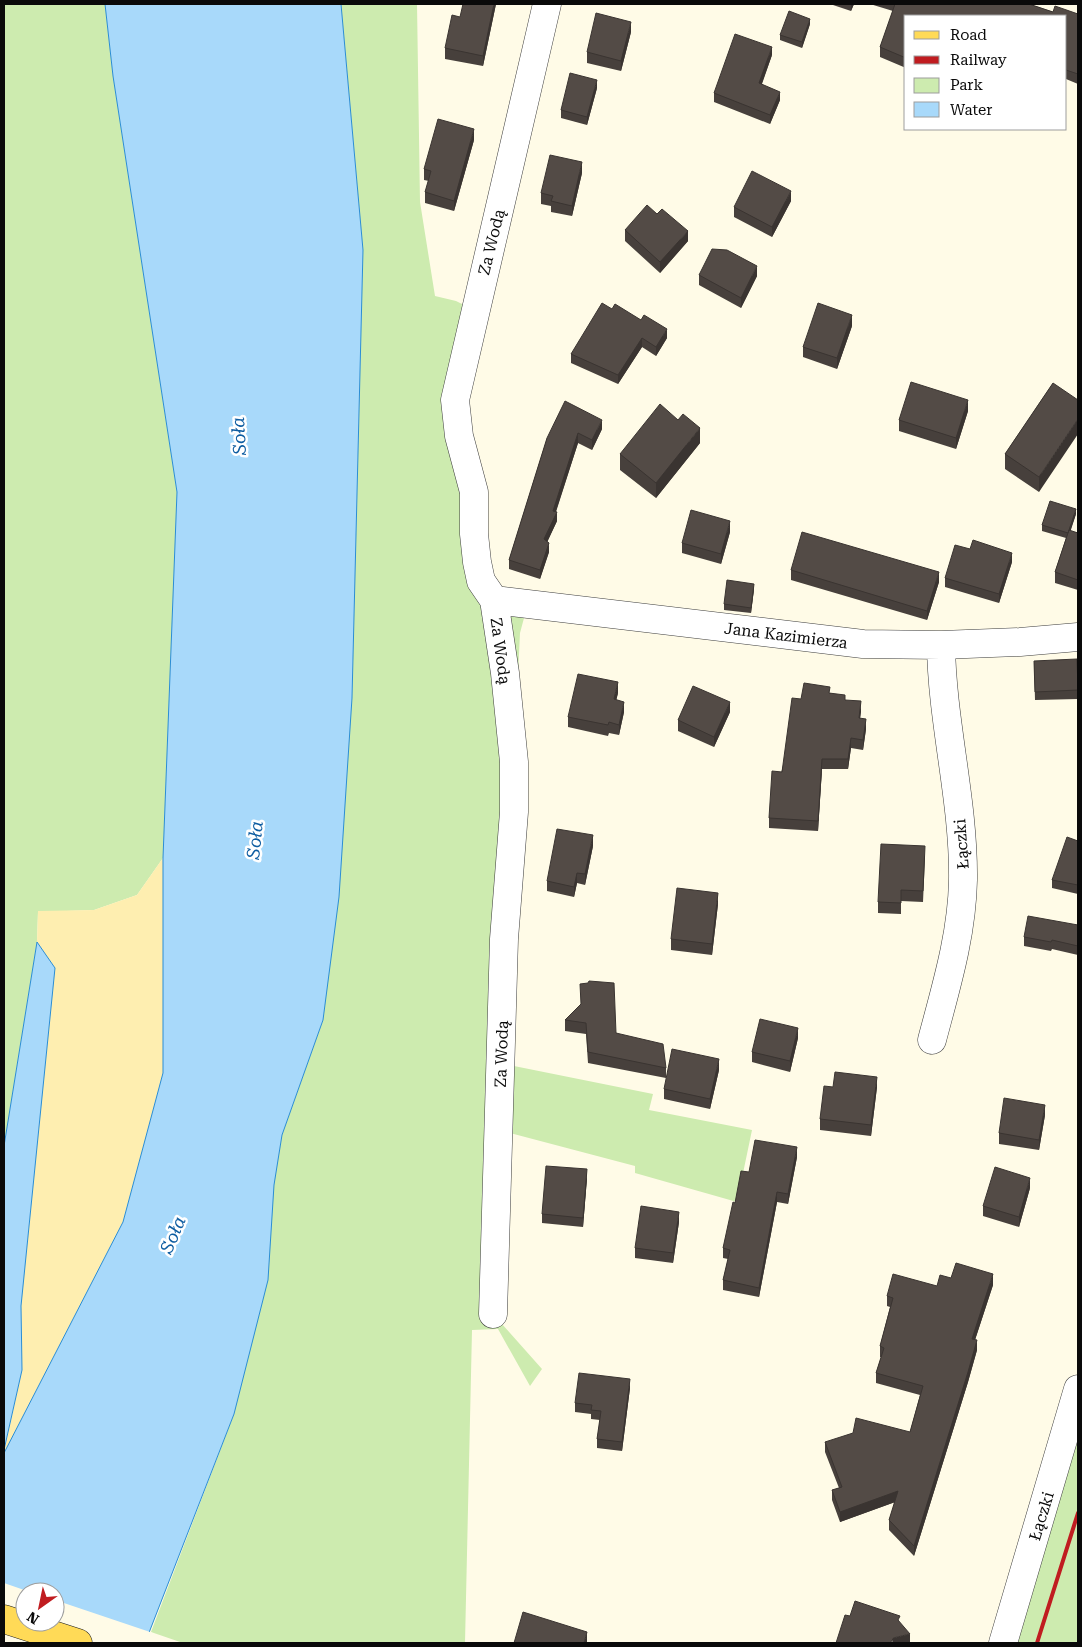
<svg xmlns="http://www.w3.org/2000/svg" width="1082" height="1647" viewBox="0 0 1082 1647" font-family="'Roboto Serif',serif">
<style>
.green{fill:#cdebaf}
.sand{fill:#feeeb0}
.water{fill:#a8d9fa;stroke:#2b8dd4;fill-rule:evenodd}
.pier{fill:#fffbe7}
.lines{fill:none;stroke-linecap:round;stroke-linejoin:round}
.street-casing{stroke:#3d3d3d;stroke-width:29}
.primary-casing{stroke:#1b1b1b;stroke-width:29}
.street{stroke:#fff;stroke-width:28}
.primary{stroke:#ffda57;stroke-width:28}
.rail{stroke:#c01c20;stroke-width:4}
.wall{fill:#47403c}
.shaded-wall{fill:#3a3431}
.building{fill:#534b46;stroke:#3a3431}
.labels{text-anchor:middle;stroke-width:5;stroke-linejoin:round;paint-order:stroke}
.street-label{font-size:16px;fill:#0a0a0a;stroke:#fff}
.water-label{font-size:18px;font-style:italic;fill:#0e5da1;stroke:#fff}
</style>
<rect width="100%" height="100%" fill="#fffbe7"/>
<path class="green" d="M 4,4 L 105,4 L 113,76 L 177,492 L 163,858 L 137,895 L 94,910 L 38,912 L 37,942 L 4,1146 Z
M 341,4 L 417,4 L 420,202 L 435,296 L 456,301 L 474,310 L 455,400 L 494,600 L 524,618 L 520,633 L 514,762 L 509,1065 L 653,1094 L 649,1110 L 752,1130 L 737,1202 L 635,1173 L 635,1166 L 510,1133 L 493,1314 L 542,1369 L 530,1386 L 498,1329 L 472,1330 L 465,1643 L 183,1643 L 151,1632 L 234,1414 L 282,1135 L 323,1020 L 352,698 L 363,250 Z
M 1078,1389 L 1078,1643 L 1003,1643 Z"/>
<path class="sand" d="M 163,858 L 163,1073 L 123,1222 L 4,1453 L 22,1370 L 21,1306 L 55,968 L 37,942 L 38,911 L 94,910 L 137,895 Z"/>
<path class="water" d="M 105,4 L 341,4 L 363,250 L 352,698 L 339,897 L 323,1020 L 282,1135 L 274,1185 L 268,1280 L 234,1414 L 145,1643 L 4,1643 L 4,1453 L 123,1222 L 163,1073 L 163,858 L 177,492 L 113,76 ZM 25,1592 L 55,1592 L 55,1622 L 25,1622 Z
M 37,942 L 55,968 L 21,1306 L 22,1370 L 4,1450 L 4,1146 Z"/>
<path class="pier" d="M 4,1583 L 30,1592 L 25,1592 L 25,1622 L 55,1622 L 55,1600 L 153,1633 L 148,1643 L 4,1643 Z"/>
<g class="lines">
<defs>
<path id="street" d="M 494,600 L 863,644 L 941,645 L 1020,642 L 1078,637
M 932,1040 C 946,987 962,935 963,880 C 964,801 942,723 941,645
M 493,1314 L 504,939 L 514,812 L 514,762 L 505,673 L 494,600 L 481,581 L 477,562 L 474,534 L 474,492 L 459,436 L 455,400 L 547,4
M 1003,1643 L 1078,1389"/>
<path id="primary" d="M 4,1619 L 78,1643"/>
</defs>
<use href="#street" class="street-casing"/>
<use href="#primary" class="primary-casing"/>
<use href="#street" class="street"/>
<use href="#primary" class="primary"/>
<path class="rail" d="M 1037,1643 L 1078,1513"/>
</g>
<path class="wall" d="M 496,4 L 483,66 L 445,59 L 445,48 Z
M 830,4 L 854,4 L 851,11 Z
M 870,4 L 1029,4 L 1053,12 L 1078,14 L 1078,84 L 1066,79 L 1066,16 L 906,16 L 906,68 L 880,57 L 880,47 L 893,11 Z
M 810,24 L 802,48 L 780,40 L 780,35 Z
M 631,32 L 621,71 L 587,63 L 587,52 Z
M 772,55 L 762,84 L 780,100 L 770,124 L 714,102 L 714,93 Z
M 597,88 L 587,125 L 561,118 L 561,110 Z
M 474,140 L 454,211 L 425,203 L 425,192 L 429,181 L 424,180 L 424,169 Z
M 582,173 L 572,216 L 551,212 L 551,206 L 541,204 L 541,193 Z
M 791,201 L 772,237 L 734,217 L 734,207 Z
M 625,230 L 688,241 L 660,273 L 625,241 Z
M 699,275 L 757,276 L 741,308 L 699,285 Z
M 612,309 L 667,338 L 656,356 L 642,347 L 618,384 L 571,363 L 571,354 Z
M 852,326 L 837,369 L 803,357 L 803,347 Z
M 1053,383 L 1039,492 L 1005,469 L 1005,454 Z
M 968,411 L 956,449 L 899,431 L 899,420 Z
M 602,429 L 592,450 L 578,443 L 556,512 L 557,521 L 547,542 L 549,552 L 540,579 L 509,569 L 509,560 L 547,438 Z
M 700,443 L 656,498 L 620,470 L 620,454 Z
M 1076,514 L 1070,531 L 1078,533 L 1078,590 L 1055,583 L 1055,572 L 1066,538 L 1042,531 L 1042,525 Z
M 730,532 L 721,564 L 682,553 L 682,543 Z
M 1012,562 L 999,603 L 945,587 L 945,578 Z
M 791,570 L 939,582 L 927,620 L 791,580 Z
M 754,589 L 751,613 L 724,610 L 724,604 Z
M 1034,661 L 1078,690 L 1078,699 L 1035,700 Z
M 618,693 L 616,700 L 624,712 L 619,735 L 609,733 L 608,736 L 568,727 L 568,717 Z
M 830,693 L 845,700 L 861,711 L 860,718 L 866,729 L 863,750 L 851,748 L 848,769 L 822,769 L 818,831 L 769,828 L 769,818 L 801,699 Z
M 730,712 L 714,747 L 678,731 L 678,720 Z
M 1078,841 L 1078,894 L 1052,888 L 1052,880 Z
M 593,846 L 585,885 L 577,883 L 574,897 L 547,891 L 547,881 Z
M 925,856 L 923,902 L 901,901 L 901,914 L 878,913 L 878,902 Z
M 718,904 L 712,955 L 671,950 L 671,939 Z
M 1078,925 L 1078,955 L 1052,949 L 1051,951 L 1024,946 L 1024,937 Z
M 581,1004 L 616,1033 L 666,1068 L 666,1078 L 588,1063 L 586,1034 L 565,1031 L 565,1020 Z
M 798,1038 L 790,1072 L 752,1062 L 752,1052 Z
M 719,1070 L 710,1109 L 664,1099 L 664,1089 Z
M 833,1087 L 877,1087 L 871,1136 L 820,1130 L 820,1119 Z
M 1045,1115 L 1039,1150 L 999,1144 L 999,1133 Z
M 797,1157 L 788,1204 L 777,1202 L 759,1297 L 723,1290 L 723,1280 L 728,1259 L 723,1258 L 723,1248 L 735,1203 L 749,1172 Z
M 587,1178 L 583,1227 L 542,1223 L 542,1214 Z
M 1030,1188 L 1019,1227 L 983,1216 L 983,1206 Z
M 679,1222 L 673,1263 L 635,1258 L 635,1248 Z
M 951,1278 L 993,1285 L 975,1340 L 977,1350 L 968,1382 L 914,1556 L 889,1530 L 889,1520 L 895,1502 L 840,1522 L 832,1500 L 832,1490 L 839,1488 L 825,1452 L 825,1442 L 910,1432 L 920,1395 L 876,1383 L 876,1373 L 881,1357 L 880,1357 L 880,1346 L 890,1307 L 887,1306 L 887,1296 L 937,1286 Z
M 630,1388 L 622,1451 L 597,1448 L 597,1439 L 600,1420 L 591,1419 L 591,1414 L 575,1412 L 575,1403 Z"/>
<path class="shaded-wall" d="M 494,4 L 496,4 L 483,66 L 483,56 Z
M 851,4 L 854,4 L 851,11 Z
M 810,19 L 810,24 L 802,48 L 802,42 Z
M 631,22 L 631,32 L 621,71 L 621,61 Z
M 772,47 L 772,55 L 759,91 L 759,83 Z
M 597,80 L 597,88 L 587,125 L 587,117 Z
M 780,92 L 780,100 L 770,124 L 770,115 Z
M 474,129 L 474,140 L 454,211 L 454,201 Z
M 582,162 L 582,173 L 572,216 L 572,206 Z
M 791,191 L 791,201 L 772,237 L 772,227 Z
M 688,231 L 688,241 L 660,273 L 660,262 Z
M 757,266 L 757,276 L 741,308 L 741,298 Z
M 852,315 L 852,326 L 837,369 L 837,358 Z
M 667,329 L 667,338 L 656,356 L 656,347 Z
M 642,338 L 642,347 L 618,384 L 618,375 Z
M 968,400 L 968,411 L 956,449 L 956,438 Z
M 1078,419 L 1078,434 L 1039,492 L 1039,477 Z
M 602,420 L 602,429 L 592,450 L 592,440 Z
M 700,428 L 700,443 L 656,498 L 656,483 Z
M 578,433 L 578,443 L 553,520 L 553,511 Z
M 1076,509 L 1076,514 L 1068,539 L 1068,534 Z
M 557,512 L 557,521 L 544,549 L 544,539 Z
M 730,521 L 730,532 L 721,564 L 721,554 Z
M 549,543 L 549,552 L 540,579 L 540,570 Z
M 1012,553 L 1012,562 L 999,603 L 999,594 Z
M 939,572 L 939,582 L 927,620 L 927,611 Z
M 754,584 L 754,589 L 751,613 L 751,608 Z
M 618,682 L 618,693 L 614,710 L 614,699 Z
M 861,701 L 861,711 L 859,728 L 859,718 Z
M 624,702 L 624,712 L 619,735 L 619,725 Z
M 730,702 L 730,712 L 714,747 L 714,737 Z
M 866,719 L 866,729 L 863,750 L 863,740 Z
M 851,738 L 851,748 L 848,769 L 848,759 Z
M 822,759 L 822,769 L 818,831 L 818,821 Z
M 593,835 L 593,846 L 585,885 L 585,874 Z
M 577,873 L 577,883 L 574,897 L 574,887 Z
M 718,893 L 718,904 L 712,955 L 712,944 Z
M 798,1028 L 798,1038 L 790,1072 L 790,1061 Z
M 719,1059 L 719,1070 L 710,1109 L 710,1099 Z
M 877,1077 L 877,1087 L 871,1136 L 871,1125 Z
M 1045,1105 L 1045,1115 L 1039,1150 L 1039,1140 Z
M 797,1147 L 797,1157 L 788,1204 L 788,1194 Z
M 587,1169 L 587,1178 L 583,1227 L 583,1218 Z
M 1030,1178 L 1030,1188 L 1019,1227 L 1019,1217 Z
M 777,1192 L 777,1202 L 759,1297 L 759,1288 Z
M 679,1212 L 679,1222 L 673,1263 L 673,1253 Z
M 993,1274 L 993,1285 L 972,1349 L 972,1339 Z
M 977,1340 L 977,1350 L 968,1382 L 914,1556 L 914,1546 Z
M 630,1379 L 630,1388 L 622,1451 L 622,1442 Z
M 898,1491 L 898,1501 L 840,1522 L 840,1512 Z
M 587,1632 L 587,1643 L 584,1643 Z
M 910,1634 L 910,1643 L 892,1643 L 893,1638 Z"/>
<path class="building" d="M 463,4 L 494,4 L 483,56 L 445,48 L 452,15 L 460,17 Z
M 895,4 L 1029,4 L 1053,12 L 1055,6 L 1078,14 L 1078,74 L 1066,70 L 1066,16 L 906,16 L 906,58 L 880,47 Z
M 789,11 L 810,19 L 802,42 L 780,35 Z
M 596,13 L 631,22 L 621,61 L 587,52 Z
M 735,34 L 772,47 L 759,83 L 780,92 L 770,115 L 714,93 Z
M 570,73 L 597,80 L 587,117 L 561,110 Z
M 438,119 L 474,129 L 454,201 L 425,192 L 431,171 L 424,169 Z
M 550,155 L 582,162 L 572,206 L 551,201 L 553,196 L 541,193 Z
M 752,171 L 791,191 L 772,227 L 734,207 Z
M 647,205 L 657,214 L 662,209 L 688,231 L 660,262 L 625,230 Z
M 712,249 L 727,250 L 757,266 L 741,298 L 699,275 Z
M 602,303 L 612,309 L 615,304 L 641,320 L 644,315 L 667,329 L 656,347 L 642,338 L 618,375 L 571,354 Z
M 818,303 L 852,315 L 837,358 L 803,347 Z
M 911,382 L 968,400 L 956,438 L 899,420 Z
M 1053,383 L 1078,400 L 1078,419 L 1039,477 L 1005,454 Z
M 565,401 L 602,420 L 592,440 L 578,433 L 553,511 L 557,512 L 544,539 L 549,543 L 540,570 L 509,560 L 547,438 Z
M 660,404 L 678,420 L 683,414 L 700,428 L 656,483 L 620,454 Z
M 1050,501 L 1076,509 L 1068,533 L 1042,525 Z
M 691,510 L 730,521 L 721,554 L 682,543 Z
M 1069,530 L 1078,533 L 1078,580 L 1055,572 Z
M 802,532 L 939,572 L 927,611 L 791,570 Z
M 973,540 L 1012,553 L 999,594 L 945,578 L 955,545 L 970,549 Z
M 727,580 L 754,584 L 751,608 L 724,604 Z
M 1077,659 L 1078,690 L 1035,692 L 1034,661 Z
M 578,674 L 618,682 L 614,699 L 624,702 L 619,725 L 609,722 L 608,725 L 568,717 Z
M 804,683 L 830,687 L 829,693 L 845,695 L 845,700 L 861,701 L 859,718 L 866,719 L 863,740 L 851,738 L 848,759 L 822,759 L 818,821 L 769,818 L 772,771 L 782,772 L 792,698 L 801,699 Z
M 693,686 L 730,702 L 714,737 L 678,720 Z
M 557,829 L 593,835 L 585,874 L 577,873 L 574,887 L 547,881 Z
M 1067,837 L 1078,841 L 1078,885 L 1052,880 Z
M 881,844 L 925,846 L 923,891 L 901,890 L 901,903 L 878,902 Z
M 677,888 L 718,893 L 712,944 L 671,939 Z
M 1028,916 L 1078,925 L 1078,946 L 1052,940 L 1051,942 L 1024,937 Z
M 589,981 L 614,983 L 616,1033 L 663,1044 L 666,1068 L 588,1052 L 586,1023 L 565,1020 L 581,1004 L 580,984 L 588,983 Z
M 760,1019 L 798,1028 L 790,1061 L 752,1052 Z
M 672,1049 L 719,1059 L 710,1099 L 664,1089 Z
M 835,1072 L 877,1077 L 871,1125 L 820,1119 L 824,1086 L 833,1087 Z
M 1004,1098 L 1045,1105 L 1039,1140 L 999,1133 Z
M 755,1140 L 797,1147 L 788,1194 L 777,1192 L 759,1288 L 723,1280 L 730,1250 L 723,1248 L 733,1202 L 735,1203 L 741,1171 L 749,1172 Z
M 546,1166 L 587,1169 L 583,1218 L 542,1214 Z
M 995,1167 L 1030,1178 L 1019,1217 L 983,1206 Z
M 641,1206 L 679,1212 L 673,1253 L 635,1248 Z
M 956,1263 L 993,1274 L 972,1339 L 977,1340 L 968,1372 L 914,1546 L 889,1520 L 898,1491 L 840,1512 L 832,1490 L 842,1487 L 825,1442 L 853,1433 L 856,1418 L 910,1432 L 923,1386 L 876,1373 L 884,1348 L 880,1346 L 893,1298 L 887,1296 L 893,1274 L 937,1286 L 940,1275 L 951,1278 Z
M 579,1373 L 630,1379 L 622,1442 L 597,1439 L 601,1411 L 591,1410 L 592,1405 L 575,1403 Z
M 855,1601 L 900,1616 L 898,1620 L 910,1634 L 893,1638 L 892,1641 L 890,1642 L 889,1643 L 836,1643 L 845,1615 L 850,1616 Z
M 523,1612 L 587,1632 L 584,1643 L 514,1643 Z"/>
<g class="labels">
<g class="street-label">
<text transform="translate(491 242) rotate(-76)" y="6">Za Wodą</text>
<text transform="translate(786 635) rotate(7)" y="6">Jana Kazimierza</text>
<text transform="translate(501 651) rotate(82)" y="6">Za Wodą</text>
<text transform="translate(961 844) rotate(-94)" y="6">Łączki</text>
<text transform="translate(501 1054) rotate(-88)" y="6">Za Wodą</text>
<text transform="translate(1041 1516) rotate(-73)" y="6">Łączki</text>
</g>
<g class="water-label">
<text transform="translate(239 436) rotate(-93)" y="6">Soła</text>
<text transform="translate(255 840) rotate(-84)" y="6">Soła</text>
<text transform="translate(173 1235) rotate(-67)" y="6">Soła</text>
</g>
</g>
<rect width="1082" height="1647" fill="none" stroke="#0a0a0a" stroke-width="10"/>
<rect x="904" y="15" width="162" height="115" fill="#ffffff" stroke="#9d9d9d"/>
<rect x="914" y="31" width="25" height="8" fill="#ffda57" stroke="#9d9d9d"/>
<text x="950" y="40" font-size="15" fill="#0a0a0a">Road</text>
<rect x="914" y="56" width="25" height="8" fill="#c01c20" stroke="#9d9d9d"/>
<text x="950" y="65" font-size="15" fill="#0a0a0a">Railway</text>
<rect x="914" y="78" width="25" height="15" fill="#cdebaf" stroke="#9d9d9d"/>
<text x="950" y="90" font-size="15" fill="#0a0a0a">Park</text>
<rect x="914" y="102" width="25" height="15" fill="#a8d9fa" stroke="#9d9d9d"/>
<text x="950" y="115" font-size="15" fill="#0a0a0a">Water</text>
<g transform="translate(40 1607) rotate(213)"><circle r="24" fill="#ffffff" stroke="#9d9d9d"/>
<path d="M0-4L9 19L0 12L-9 19Z" fill="#c01c20"/>
<text y="-8" font-size="14" font-weight="bold" text-anchor="middle" fill="#0a0a0a">N</text>
</g>
</svg>
